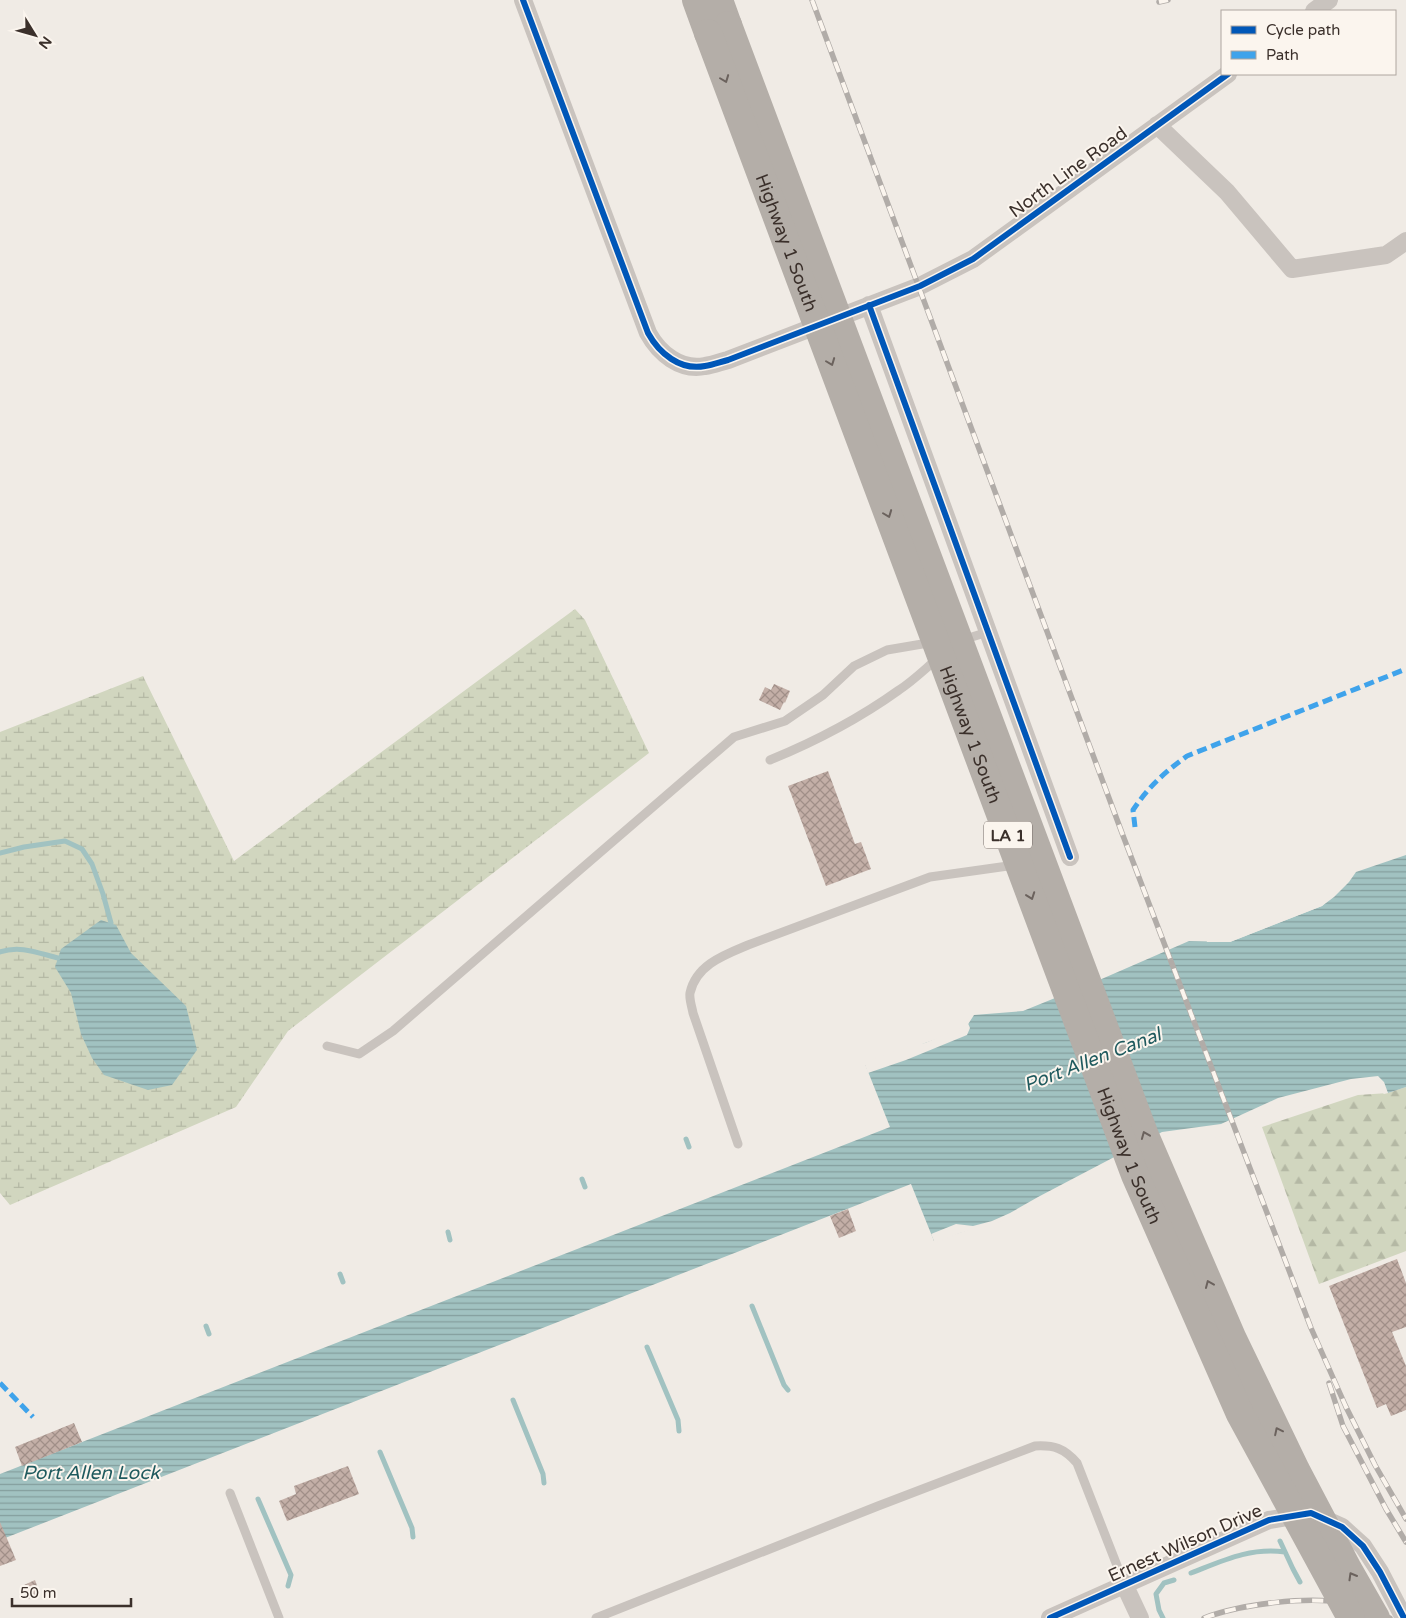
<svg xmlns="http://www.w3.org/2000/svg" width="1406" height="1618" viewBox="0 0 1406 1618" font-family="'Varela Round',sans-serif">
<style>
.forest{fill:url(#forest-firs)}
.wetland{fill:url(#wetland-marsh)}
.water{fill:url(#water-rules)}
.pier{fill:#f0ebe5}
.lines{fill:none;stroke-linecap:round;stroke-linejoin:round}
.stream{stroke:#a1c2c1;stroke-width:5}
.building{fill:url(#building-cross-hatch)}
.service{stroke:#c9c3be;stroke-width:9}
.minor{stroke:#c9c3be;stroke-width:18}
.trunk{stroke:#b4aea8;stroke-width:28}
.rail-casing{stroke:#b1aca8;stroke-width:5.5}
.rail{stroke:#fbf5ee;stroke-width:4;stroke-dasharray:11;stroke-linecap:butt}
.trunk-bridge{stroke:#b4aea8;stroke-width:28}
.quiet{stroke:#3fa3eb;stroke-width:5;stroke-dasharray:10 5;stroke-linecap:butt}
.cycleway-casing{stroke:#fbf5ee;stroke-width:9}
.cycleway{stroke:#0057b8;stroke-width:6}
.oneway{stroke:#6b625d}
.labels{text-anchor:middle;stroke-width:4;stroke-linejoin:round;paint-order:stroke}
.shield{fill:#fbf5ee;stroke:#756b66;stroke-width:1}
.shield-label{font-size:16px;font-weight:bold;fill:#3b302b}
.street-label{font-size:18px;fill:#3b302b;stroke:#fbf5ee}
.water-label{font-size:19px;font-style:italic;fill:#1f5a5e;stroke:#fbf5ee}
</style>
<defs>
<pattern id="forest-firs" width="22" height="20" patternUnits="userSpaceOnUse" patternTransform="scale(1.25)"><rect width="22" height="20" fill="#d1d6bf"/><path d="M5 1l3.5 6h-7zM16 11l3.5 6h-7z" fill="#b4b8a4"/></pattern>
<pattern id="wetland-marsh" width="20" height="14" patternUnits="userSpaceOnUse" patternTransform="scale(1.25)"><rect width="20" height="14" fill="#d1d6bf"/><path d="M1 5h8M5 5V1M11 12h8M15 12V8" fill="none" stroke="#b4b8a4"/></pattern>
<pattern id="water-rules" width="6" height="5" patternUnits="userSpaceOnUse" patternTransform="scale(1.25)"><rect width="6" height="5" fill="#a1c2c1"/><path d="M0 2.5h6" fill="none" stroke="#849e9d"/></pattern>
<pattern id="building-cross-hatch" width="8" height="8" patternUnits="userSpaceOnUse" patternTransform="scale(1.25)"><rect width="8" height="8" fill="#c3afa7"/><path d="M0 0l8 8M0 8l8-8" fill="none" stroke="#a08f88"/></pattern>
</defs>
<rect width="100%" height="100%" fill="#f0ebe5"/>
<path class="forest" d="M 1406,1087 L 1406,1251 L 1319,1284 L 1262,1127 L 1358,1095 L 1388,1093 Z"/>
<path class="wetland" d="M 575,609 L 585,620 L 649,753 L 288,1031 L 236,1107 L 10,1205 L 0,1193 L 0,732 L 143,676 L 234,861 Z"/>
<path class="water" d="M 1406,854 L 1406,1087 L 1388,1093 L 1378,1084 L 1158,1144 L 996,1221 L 934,1241 L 911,1184 L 0,1540 L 0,1474 L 890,1127 L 865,1064 L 965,1029 L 974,1015 L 1023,1011 L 1097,981 L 1189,941 L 1230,942 L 1322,906 L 1356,871 Z
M 101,920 L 116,925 L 131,953 L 186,1006 L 197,1050 L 172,1085 L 148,1090 L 104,1075 L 92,1058 L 81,1034 L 71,993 L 55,967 L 61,949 Z"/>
<path class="pier" d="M 1406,852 L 1406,855 L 1356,872 L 1349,882 L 1334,897 L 1322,906 L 1230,942 L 1207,942 L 1206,939 L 1230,940 L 1320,904 L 1355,869 Z
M 967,1021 L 970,1028 L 967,1035 L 906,1060 L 868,1073 L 864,1062 L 913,1045 L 925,1043 L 963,1027 Z
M 1378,1076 L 1384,1082 L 1388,1093 L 1384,1094 L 1377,1087 L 1306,1107 L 1256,1126 L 1219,1137 L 1159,1146 L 997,1223 L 960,1233 L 935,1243 L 931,1234 L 956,1224 L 973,1226 L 992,1221 L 1010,1213 L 1038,1197 L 1162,1132 L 1221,1124 L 1278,1098 L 1351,1079 Z"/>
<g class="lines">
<path class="stream" d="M 0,853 L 24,847 L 65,841 L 82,849 L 92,864 L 103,894 L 111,923
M 0,952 C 20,945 38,953 58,958
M 686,1139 L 689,1147
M 582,1179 L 585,1187
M 448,1232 L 450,1240
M 340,1274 L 343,1282
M 752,1306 L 784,1385 L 788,1390
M 206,1326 L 209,1334
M 647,1347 L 678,1420 L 679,1431
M 513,1400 L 543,1474 L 544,1483
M 380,1452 L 412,1528 L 413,1537
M 258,1499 L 291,1575 L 288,1586
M 1280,1541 L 1293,1569 L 1300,1582
M 1191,1573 C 1222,1561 1250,1547 1285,1552
M 1163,1618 L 1159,1610 L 1156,1594 L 1164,1583 L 1174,1580"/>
</g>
<path class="building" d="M 774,684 L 790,691 L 785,703 L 784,702 L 780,710 L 759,700 L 765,687 L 771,690 Z
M 828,771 L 855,844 L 861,842 L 871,869 L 826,886 L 788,786 Z
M 848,1209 L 856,1231 L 839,1238 L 830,1216 Z
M 1397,1259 L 1406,1283 L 1406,1327 L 1392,1332 L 1406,1366 L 1406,1410 L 1391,1416 L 1386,1404 L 1377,1408 L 1329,1286 Z
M 74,1423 L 82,1442 L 22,1466 L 15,1447 Z
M 348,1466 L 359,1494 L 287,1521 L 279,1501 L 296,1494 L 294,1486 Z
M 0,1522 L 16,1560 L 0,1566 Z
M 35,1580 L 40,1594 L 28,1599 L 22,1586 Z"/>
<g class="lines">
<path class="service" d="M 962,640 L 988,632
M 770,760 C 814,742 860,718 899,690 C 913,681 925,669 938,658
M 327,1046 L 359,1054 L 393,1031 L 734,737 L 785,721 L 823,695 L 854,666 L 887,650 L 934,642
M 738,1144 L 693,1013 C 692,1007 689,999 690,993 C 696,965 724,955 748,945 L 930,877 L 1015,865
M 230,1493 L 279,1618
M 596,1618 L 878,1506 L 1035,1446 C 1054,1445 1064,1448 1077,1463 L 1125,1586"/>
<path class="minor" d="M 523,0 L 648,333 C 659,353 680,371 705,366 C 713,365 720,362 728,360 L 920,286 L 973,259 L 1228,74
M 1314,11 L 1329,0
M 1157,125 L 1227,192 L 1292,269 L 1386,255 L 1406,241
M 869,305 L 1070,857
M 1125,1586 L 1140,1618
M 1050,1618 L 1269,1520 L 1311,1513 L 1342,1527 L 1363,1546 L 1380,1572 L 1404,1618"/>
<path class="trunk" d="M 696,0 L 708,33
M 719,0 L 728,25"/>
<defs>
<path id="rail" d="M 812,0 L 1122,833 L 1311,1328 L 1346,1407 L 1375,1465 L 1406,1519
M 1159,2 L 1168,0
M 1329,1383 L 1343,1426 L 1386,1509 L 1406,1542
M 1204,1618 C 1241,1604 1307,1596 1346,1603 C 1361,1605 1376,1613 1390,1618"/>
</defs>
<use href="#rail" class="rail-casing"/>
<use href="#rail" class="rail"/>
<g class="trunk-bridge">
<path d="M 728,25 L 1144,1133 L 1232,1337 L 1296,1470 L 1348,1569 L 1376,1618"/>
<path id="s1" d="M 708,33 L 1135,1175 L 1240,1414 L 1351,1618"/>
</g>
<path class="quiet" d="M 1135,827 L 1133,810 C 1149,786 1165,772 1187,756 L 1406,669
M 0,1383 L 33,1417"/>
<defs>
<path id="cycleway" d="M 523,0 L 648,333 C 659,353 680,371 705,366 C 713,365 720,362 728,360 L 920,286 L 973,259 L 1228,74
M 869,305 L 1070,857
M 1050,1618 L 1269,1520 L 1311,1513 L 1342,1527 L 1363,1546 L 1380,1572 L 1404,1618"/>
</defs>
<use href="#cycleway" class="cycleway-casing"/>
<use href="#cycleway" class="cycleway"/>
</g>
<defs><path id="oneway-chevron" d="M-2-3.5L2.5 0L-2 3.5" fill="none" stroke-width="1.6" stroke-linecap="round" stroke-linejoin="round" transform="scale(1.25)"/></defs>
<g class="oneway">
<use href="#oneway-chevron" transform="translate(725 79) rotate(69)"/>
<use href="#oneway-chevron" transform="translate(831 362) rotate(69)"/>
<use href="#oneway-chevron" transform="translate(888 514) rotate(69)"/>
<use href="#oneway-chevron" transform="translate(1031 896) rotate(70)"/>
<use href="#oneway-chevron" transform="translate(1145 1135) rotate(-112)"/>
<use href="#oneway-chevron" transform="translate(1209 1284) rotate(-113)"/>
<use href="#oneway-chevron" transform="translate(1278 1431) rotate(-116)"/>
<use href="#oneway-chevron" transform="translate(1352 1576) rotate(-120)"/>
</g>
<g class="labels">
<rect class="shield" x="984" y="821.5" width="48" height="27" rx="4"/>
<g class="shield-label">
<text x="1008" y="841">LA 1</text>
</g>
<g class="street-label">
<text transform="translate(1068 172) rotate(-36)" y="6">North Line Road</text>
<text dy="6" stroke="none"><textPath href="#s1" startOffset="224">Highway 1 South</textPath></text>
<text dy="6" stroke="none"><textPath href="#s1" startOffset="749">Highway 1 South</textPath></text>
<text dy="6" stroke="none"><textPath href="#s1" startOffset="1199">Highway 1 South</textPath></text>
<text transform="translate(1185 1543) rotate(-24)" y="6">Ernest Wilson Drive</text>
</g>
<g class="water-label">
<text transform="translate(1092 1059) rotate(-21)" y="7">Port Allen Canal</text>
<text x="91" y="1479">Port Allen Lock</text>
</g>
</g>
<rect x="1221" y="10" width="175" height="65" fill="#fbf5ee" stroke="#aea6a0"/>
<rect x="1231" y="26" width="25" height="8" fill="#0057b8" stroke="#aea6a0"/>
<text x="1266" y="35" font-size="15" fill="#3b302b">Cycle path</text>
<rect x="1231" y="51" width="25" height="8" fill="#3fa3eb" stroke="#aea6a0"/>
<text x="1266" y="60" font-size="15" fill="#3b302b">Path</text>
<g transform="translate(35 35) rotate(127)" stroke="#fbf5ee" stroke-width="4" paint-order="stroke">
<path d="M0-4L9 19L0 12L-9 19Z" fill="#3b302b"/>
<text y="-8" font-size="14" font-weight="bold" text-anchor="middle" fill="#3b302b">N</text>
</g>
<path d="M12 1598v8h119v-8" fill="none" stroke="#3b302b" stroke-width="2.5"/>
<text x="20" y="1598" font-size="15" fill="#3b302b" stroke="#fbf5ee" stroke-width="4" paint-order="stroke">50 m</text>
</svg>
